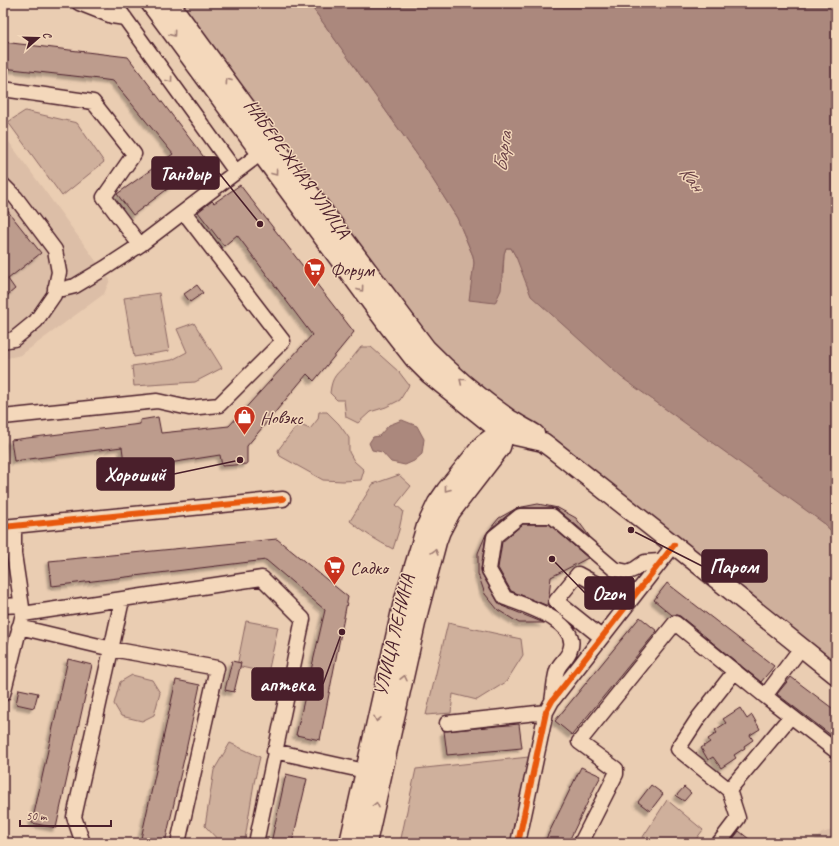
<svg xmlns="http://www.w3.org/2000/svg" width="839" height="846" viewBox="0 0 839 846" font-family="Caveat,sans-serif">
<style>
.built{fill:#dcbea7}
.green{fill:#cfb09c;stroke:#8c6864}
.water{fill:#ab887d;stroke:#845e5c}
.building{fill:#bd9c8d;stroke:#4a1f2b;filter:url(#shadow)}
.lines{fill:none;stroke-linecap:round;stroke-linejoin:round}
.minor-casing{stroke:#4a1f2b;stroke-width:17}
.major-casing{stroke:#4a1f2b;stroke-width:21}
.minor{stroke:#f4d8bb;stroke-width:14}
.major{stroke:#f4d8bb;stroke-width:18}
.cycleway-casing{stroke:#f4d8bb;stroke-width:8}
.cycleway{stroke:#e8590c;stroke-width:6}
.oneway{stroke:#9f7c73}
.labels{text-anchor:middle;stroke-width:3;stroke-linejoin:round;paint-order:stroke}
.street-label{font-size:19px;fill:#4a1f2b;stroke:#f4d8bb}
.poi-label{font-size:19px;fill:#4a1f2b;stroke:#f4d8bb;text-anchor:start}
.water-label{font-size:20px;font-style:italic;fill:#673e44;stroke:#f4d8bb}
.leader{fill:none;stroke:#4a1f2b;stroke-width:1.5}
.callout-dot{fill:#4a1f2b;stroke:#f4d8bb;stroke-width:1.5}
.callout{fill:#4a1f2b;stroke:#4a1f2b;stroke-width:1.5}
.callout-label{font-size:20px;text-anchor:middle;font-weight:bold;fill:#fff}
</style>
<defs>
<filter id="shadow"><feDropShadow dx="-3.5" dy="3.5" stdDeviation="1" flood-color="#0004"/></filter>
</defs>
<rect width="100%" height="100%" fill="#eacdb2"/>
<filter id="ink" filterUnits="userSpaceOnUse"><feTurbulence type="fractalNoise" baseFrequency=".025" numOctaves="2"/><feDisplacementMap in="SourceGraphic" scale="8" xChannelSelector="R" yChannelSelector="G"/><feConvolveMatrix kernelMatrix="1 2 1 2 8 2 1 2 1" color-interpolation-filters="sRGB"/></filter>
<g filter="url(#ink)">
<path class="built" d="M 3,139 L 9,142 L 110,280 L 104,294 L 21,355 L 3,359 Z
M 836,829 L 836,843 L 811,843 L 822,833 Z"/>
<path class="green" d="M 177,3 L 309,3 L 418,156 L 457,218 L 473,256 L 474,263 L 470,300 L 503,278 L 504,254 L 506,248 L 511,248 L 516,257 L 825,524 L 836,537 L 836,664 L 513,416 L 435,350 Z
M 25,111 L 77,123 L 104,162 L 62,196 L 8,122 Z
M 159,293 L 169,351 L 134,357 L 124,298 Z
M 194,323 L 222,368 L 195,382 L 134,386 L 132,366 L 172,360 L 187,352 L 177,329 Z
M 361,347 L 371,347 L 399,372 L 409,385 L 400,400 L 386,407 L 370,412 L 358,423 L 346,417 L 344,400 L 337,400 L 330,393 C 332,375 337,374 349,362 C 353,357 357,352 361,347 Z
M 319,412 L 327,412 L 339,424 L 349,438 L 349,452 L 354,461 L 364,470 L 361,480 L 343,481 L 323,480 L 280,456 L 278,450 L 298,424 L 310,429 L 318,419 Z
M 399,475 L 411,486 L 396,505 L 403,511 L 399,530 L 393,549 C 377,541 363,532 350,521 L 373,484 Z
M 246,621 L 278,627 L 268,673 L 237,666 Z
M 448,623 L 521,639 L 523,655 L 506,682 L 477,700 L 453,694 L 451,713 L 426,715 Z
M 132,675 L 152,680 L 160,693 L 154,715 L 142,721 L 121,716 L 114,704 L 120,682 Z
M 230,743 L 260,757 L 254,783 L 245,839 L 236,843 L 221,843 L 205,826 L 214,770 Z
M 529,757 L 511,843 L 400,843 L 416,769 Z
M 667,800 L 703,830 L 693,843 L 639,843 Z"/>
<path class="water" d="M 309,3 L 836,3 L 836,537 L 825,524 L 621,377 L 531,296 L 516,257 L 511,248 L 506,248 L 504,254 L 501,290 L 495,303 L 469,300 L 474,263 L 473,256 L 457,218 L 418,156 Z
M 402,420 L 417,426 L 424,439 L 422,454 L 414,461 L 405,465 L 391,462 L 382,452 L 372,450 L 369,443 L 373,437 L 379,436 L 389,425 Z"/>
<path class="building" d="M 3,42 L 128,57 L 206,160 L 133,215 L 117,194 L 173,154 L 113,81 L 91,78 L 3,68 Z
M 240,185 L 354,332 L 314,381 L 307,374 L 247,446 L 247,464 L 222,466 L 220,455 L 125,470 L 122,447 L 14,461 L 11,440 L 140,424 L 140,420 L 158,417 L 161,433 L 229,426 L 312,335 L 237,235 L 224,246 L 198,212 L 212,201 L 214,203 Z
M 3,205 L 41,253 L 8,279 L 15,289 L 3,299 Z
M 197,285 L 203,293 L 190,302 L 184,294 Z
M 538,504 L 558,508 L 576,518 L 590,537 L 558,510 L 552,508 L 520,508 L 515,509 L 488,531 L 486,536 L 481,569 L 482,574 L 498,602 L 502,606 L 544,623 L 519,623 L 498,610 L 485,594 L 478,574 L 478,553 L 486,534 L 499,518 L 517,508 Z
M 523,524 L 549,524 L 588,558 L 551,577 L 548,606 L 511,591 L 498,568 L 502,542 Z
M 277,539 L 348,597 L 320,740 L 296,735 L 325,610 L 266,560 L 52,586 L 49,561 Z
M 667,583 L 774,666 L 761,682 L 680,616 L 676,615 L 672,615 L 654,600 Z
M 640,617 L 657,631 L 572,735 L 555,721 Z
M 68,659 L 92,665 L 56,828 L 32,823 Z
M 232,661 L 241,663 L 234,692 L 225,690 Z
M 791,677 L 836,711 L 836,739 L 777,694 Z
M 176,680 L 200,685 L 186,750 L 165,843 L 140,843 Z
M 19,689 L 38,693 L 34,708 L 16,704 Z
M 740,708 L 747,719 L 752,715 L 760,729 L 750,735 L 753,740 L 744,746 L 745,748 L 734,755 L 736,758 L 721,768 L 713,757 L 708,760 L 701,748 L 710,742 L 708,739 L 717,733 L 715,730 L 726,723 L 723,719 Z
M 519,724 L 522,748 L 447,755 L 444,731 Z
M 581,767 L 601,776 L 595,787 L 568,843 L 544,843 Z
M 286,774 L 307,779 L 292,843 L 271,843 Z
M 651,785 L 663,794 L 650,811 L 638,802 Z
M 684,787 L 691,793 L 684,801 L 676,796 Z
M 739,831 L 754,843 L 730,843 Z"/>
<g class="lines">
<defs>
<path id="minor" d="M 79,3 L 112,16 L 125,18
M 114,3 L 236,172
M 3,89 L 93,102 L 134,154 L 104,197 L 140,245
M 3,185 L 16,198 L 55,250 L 59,272 L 54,295 L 36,321 L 14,339 L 3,341
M 55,288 L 63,289 L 75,286 L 105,268 L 140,245 L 261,153
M 3,417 L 157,401 L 189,408 L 219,405 L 283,341 L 184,212
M 3,527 L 283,499
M 3,606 L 21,605
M 23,614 L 262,578 L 303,619 L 256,843
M 19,627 L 112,649 L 217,668 L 178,843
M 601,637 L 556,601 L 578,574 C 601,587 611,592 637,591
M 735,671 L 699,717 L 678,749 L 729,790 L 791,716
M 3,694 L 23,614 L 14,554 L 14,526
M 765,696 L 836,751
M 552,701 C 554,692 554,675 558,668 C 561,662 568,657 570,650 C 581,622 524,605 505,598 L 489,570 L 494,537 L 520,516 L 552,516 L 614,569 L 628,572 L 635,569 L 645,562 L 660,561
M 447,723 L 546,712
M 274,751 L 365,771
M 83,843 L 74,817 L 122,600
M 518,843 L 546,712 L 552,701 L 674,545
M 581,843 L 616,774 L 616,769 L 579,742 L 675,623 L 765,696 L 801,648
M 719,843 L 738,818 L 729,790"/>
<path id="major" d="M 150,3 L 389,327 L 414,359 L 429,374 L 491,424 L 504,432 L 516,436 L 543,442 L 551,448 L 674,545 L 836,675
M 170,3 L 273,144 L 426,348 C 452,375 481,399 511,420 C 519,425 527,429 535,434
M 349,843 L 402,606 L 426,526 L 437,503 L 446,490 L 483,444 L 498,433 L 511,430
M 367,843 L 419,610 L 437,542 L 441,531 L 451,512 L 501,447 L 505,433 L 505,427 L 503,421"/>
</defs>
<use href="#minor" class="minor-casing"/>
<use href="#major" class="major-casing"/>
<use href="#minor" class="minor"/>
<use href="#major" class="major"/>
<defs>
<path id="cycleway" d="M 3,527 L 283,499
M 518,843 L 546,712 L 552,701 L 674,545"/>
</defs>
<use href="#cycleway" class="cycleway-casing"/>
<use href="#cycleway" class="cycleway"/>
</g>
<defs><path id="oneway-chevron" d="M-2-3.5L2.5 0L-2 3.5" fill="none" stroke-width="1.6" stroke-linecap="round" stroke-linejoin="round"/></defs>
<g class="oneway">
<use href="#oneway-chevron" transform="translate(173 34) rotate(54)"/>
<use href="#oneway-chevron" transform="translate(170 80) rotate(54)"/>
<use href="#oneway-chevron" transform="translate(228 81) rotate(-126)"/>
<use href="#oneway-chevron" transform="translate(275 173) rotate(54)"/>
<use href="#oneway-chevron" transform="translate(361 289) rotate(54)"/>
<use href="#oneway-chevron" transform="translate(462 381) rotate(-141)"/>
<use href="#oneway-chevron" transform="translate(447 489) rotate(128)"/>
<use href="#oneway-chevron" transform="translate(435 552) rotate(-74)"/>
<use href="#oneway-chevron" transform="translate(404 678) rotate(-77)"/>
<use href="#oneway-chevron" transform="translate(377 719) rotate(102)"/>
<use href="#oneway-chevron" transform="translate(376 805) rotate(-78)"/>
</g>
</g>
<defs>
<symbol id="supermarket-pin" viewBox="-11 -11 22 30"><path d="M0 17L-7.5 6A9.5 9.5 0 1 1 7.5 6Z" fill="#c8321e" stroke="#f4d8bb"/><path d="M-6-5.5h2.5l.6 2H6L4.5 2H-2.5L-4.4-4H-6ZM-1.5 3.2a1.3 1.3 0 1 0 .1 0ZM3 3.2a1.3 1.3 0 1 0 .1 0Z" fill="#fff"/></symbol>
<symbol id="shop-pin" viewBox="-11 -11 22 30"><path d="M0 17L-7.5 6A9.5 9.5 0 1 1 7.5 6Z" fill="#c8321e" stroke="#f4d8bb"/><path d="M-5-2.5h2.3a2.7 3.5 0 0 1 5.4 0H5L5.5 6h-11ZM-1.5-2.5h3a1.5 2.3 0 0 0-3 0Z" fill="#fff"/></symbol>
</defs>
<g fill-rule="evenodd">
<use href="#supermarket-pin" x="302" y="256" width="25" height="34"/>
<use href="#shop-pin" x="232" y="404" width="25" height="34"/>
<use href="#supermarket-pin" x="322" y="554" width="25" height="34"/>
</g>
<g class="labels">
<g class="street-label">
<text transform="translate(298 168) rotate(54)" y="7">НАБЕРЕЖНАЯ УЛИЦА</text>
<text transform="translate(393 635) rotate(-77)" y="7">УЛИЦА ЛЕНИНА</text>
</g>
<g class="poi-label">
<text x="330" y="276">Форум</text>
<text x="260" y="424">Новэкс</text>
<text x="350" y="574">Садко</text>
</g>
<g class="water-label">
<text transform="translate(502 152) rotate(-82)" y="7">Барга</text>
<text transform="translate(692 178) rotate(51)" y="7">Кан</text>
</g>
</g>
<path class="leader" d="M260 224L219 173M240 460L174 474M631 530L702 566M552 559L585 593M342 632L323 684"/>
<g class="callout-dot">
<circle cx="260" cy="224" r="4"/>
<circle cx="240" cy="460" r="4"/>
<circle cx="631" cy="530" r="4"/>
<circle cx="552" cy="559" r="4"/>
<circle cx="342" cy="632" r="4"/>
</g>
<g class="callout">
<rect x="152" y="157" width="67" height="32" rx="4"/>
<rect x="97" y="458" width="77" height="32" rx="4"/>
<rect x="702" y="550" width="65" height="32" rx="4"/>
<rect x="585" y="577" width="49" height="32" rx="4"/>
<rect x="252" y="668" width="71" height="32" rx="4"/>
</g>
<g class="callout-label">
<text x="185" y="180">Тандыр</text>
<text x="135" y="481">Хороший</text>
<text x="734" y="573">Паром</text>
<text x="609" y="600">Ozon</text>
<text x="287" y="691">аптека</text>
</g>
<rect width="839" height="846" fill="none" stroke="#f4d8bb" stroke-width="16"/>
<rect x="8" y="8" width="823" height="830" fill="none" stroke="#4a1f2b" stroke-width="1.5" filter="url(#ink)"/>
<g transform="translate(38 38) rotate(70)" stroke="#f4d8bb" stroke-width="3" paint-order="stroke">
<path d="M0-3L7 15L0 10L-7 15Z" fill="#4a1f2b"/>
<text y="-6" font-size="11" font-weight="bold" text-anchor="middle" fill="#4a1f2b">С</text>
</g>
<path d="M20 820v6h91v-6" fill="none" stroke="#4a1f2b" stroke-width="2"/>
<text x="26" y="820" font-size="12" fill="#4a1f2b" stroke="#f4d8bb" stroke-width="3" paint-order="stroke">50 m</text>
</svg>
